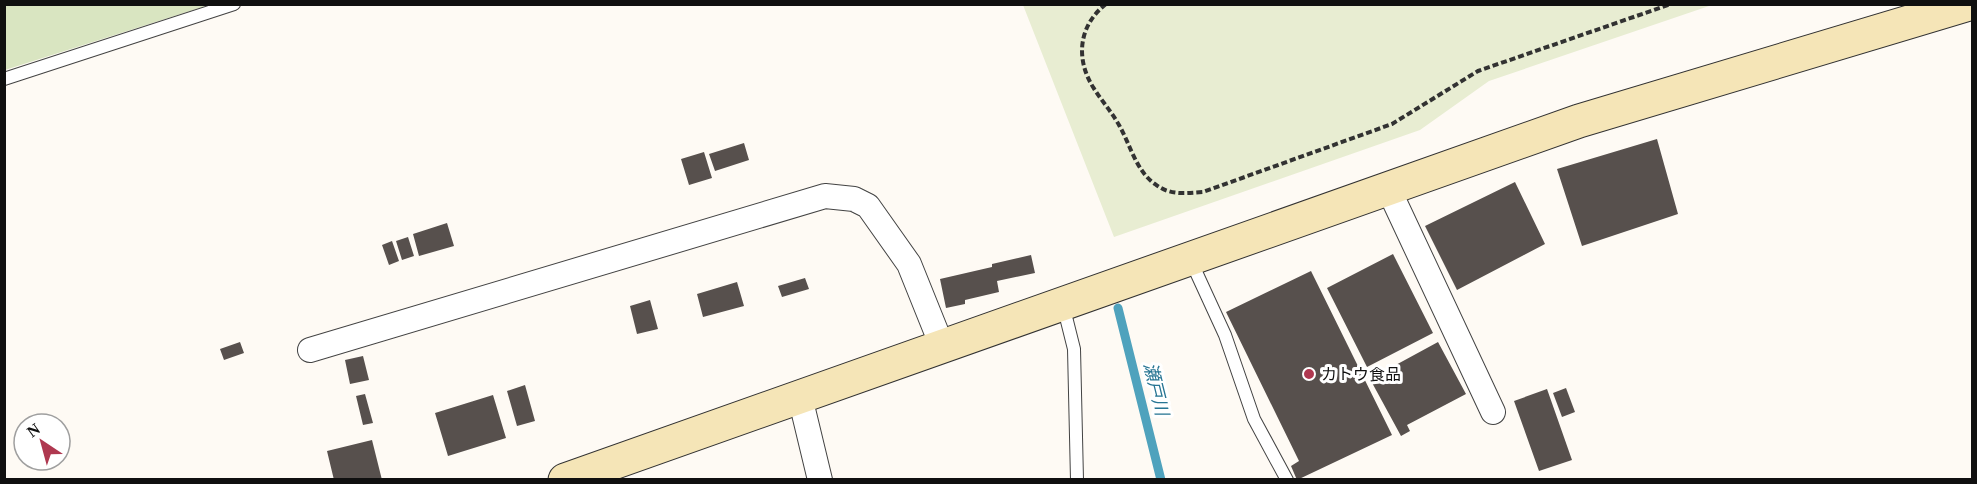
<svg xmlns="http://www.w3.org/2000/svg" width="1977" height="484" viewBox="0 0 1977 484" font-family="'Times New Roman','Noto Sans JP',serif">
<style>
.green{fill:#d9e5c1}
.pitch{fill:#e8edd2}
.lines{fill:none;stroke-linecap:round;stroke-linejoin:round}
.stream{stroke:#4fa2bd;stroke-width:9}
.building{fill:#57504d}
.lane-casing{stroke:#434343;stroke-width:14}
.street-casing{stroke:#434343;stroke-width:26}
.secondary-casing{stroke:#323232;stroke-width:35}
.path{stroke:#323232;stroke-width:4;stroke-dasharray:6 3;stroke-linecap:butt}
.lane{stroke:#fff;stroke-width:12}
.street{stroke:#fff;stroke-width:24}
.secondary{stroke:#f5e5b7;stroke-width:33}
.poi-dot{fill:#af3850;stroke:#fff;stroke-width:2}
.labels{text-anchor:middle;stroke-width:6;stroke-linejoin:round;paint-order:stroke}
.poi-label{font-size:16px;fill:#101010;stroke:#fff;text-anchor:start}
.water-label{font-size:18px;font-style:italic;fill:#287593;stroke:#fff}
</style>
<rect width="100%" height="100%" fill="#fefaf4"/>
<path class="green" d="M 5,4 L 209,4 L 209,5 L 5,70 Z"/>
<path class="pitch" d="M 1023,5 L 1712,5 L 1489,81 L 1420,130 L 1114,237 Z"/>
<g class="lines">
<path class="stream" d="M 1118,308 L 1161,480"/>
</g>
<path class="building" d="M 1657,139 L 1678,214 L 1582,246 L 1557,169 Z
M 744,143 L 749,160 L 715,171 L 709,154 Z
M 704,152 L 712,178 L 689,185 L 681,159 Z
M 1515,182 L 1545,244 L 1457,290 L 1425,226 Z
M 447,223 L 454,246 L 419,256 L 413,234 Z
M 408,237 L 414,256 L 402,260 L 396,241 Z
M 392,241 L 399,261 L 389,265 L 382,245 Z
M 1393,254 L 1433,333 L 1367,367 L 1327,288 Z
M 1031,255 L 1035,273 L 997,281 L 999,292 L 965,300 L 965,304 L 946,308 L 940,279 L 992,267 L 992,264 Z
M 1311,271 L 1392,435 L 1297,480 L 1291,466 L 1299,461 L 1226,312 Z
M 805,278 L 809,289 L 782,297 L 778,286 Z
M 737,282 L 744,306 L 703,317 L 697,294 Z
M 650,300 L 658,329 L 637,334 L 630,306 Z
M 240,342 L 244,353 L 224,360 L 220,349 Z
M 1438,342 L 1466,394 L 1407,425 L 1410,431 L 1401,436 L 1370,379 Z
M 363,356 L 369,380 L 350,384 L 345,360 Z
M 525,385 L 535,421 L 517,426 L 507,391 Z
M 1566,388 L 1575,412 L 1562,417 L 1553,393 Z
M 1547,389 L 1572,460 L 1539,471 L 1514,401 Z
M 365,394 L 373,423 L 363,425 L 356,396 Z
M 493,395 L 506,438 L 448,456 L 435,413 Z
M 372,440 L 382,480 L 334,480 L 327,451 Z"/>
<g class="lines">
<defs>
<path id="lane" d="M 4,79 L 234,4
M 1191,261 L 1225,335 L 1254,419 L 1287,480
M 1063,305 L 1074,349 L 1077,480"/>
<path id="street" d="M 1389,190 L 1493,412
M 310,350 L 825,196 L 854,199 L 868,206 L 909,264 L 942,346
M 800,397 L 820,480"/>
<path id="secondary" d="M 565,480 L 1579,121 L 1969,4"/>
</defs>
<use href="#lane" class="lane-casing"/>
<use href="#street" class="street-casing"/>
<use href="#secondary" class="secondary-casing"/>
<path class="path" d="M 1106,4 C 1079,25 1075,58 1093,87 C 1101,100 1111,111 1119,125 C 1130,144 1136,171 1155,184 C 1170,196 1186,193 1203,192 L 1392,124 L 1478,71 L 1671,4"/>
<use href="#lane" class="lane"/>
<use href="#street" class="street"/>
<use href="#secondary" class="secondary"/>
</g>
<circle class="poi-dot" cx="1309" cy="374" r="6"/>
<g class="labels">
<g class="poi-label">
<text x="1321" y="380">カトウ食品</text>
</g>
<g class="water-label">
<text transform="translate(1156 389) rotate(76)" y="6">瀬戸川</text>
</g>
</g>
<rect width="1977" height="484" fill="none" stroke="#101010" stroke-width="12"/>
<g transform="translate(42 442) rotate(324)"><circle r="28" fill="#ffffff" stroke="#9f9f9f" stroke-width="1.5"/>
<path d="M0-4.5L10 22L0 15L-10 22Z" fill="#af3850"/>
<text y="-9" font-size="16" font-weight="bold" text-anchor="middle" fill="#101010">N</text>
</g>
</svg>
